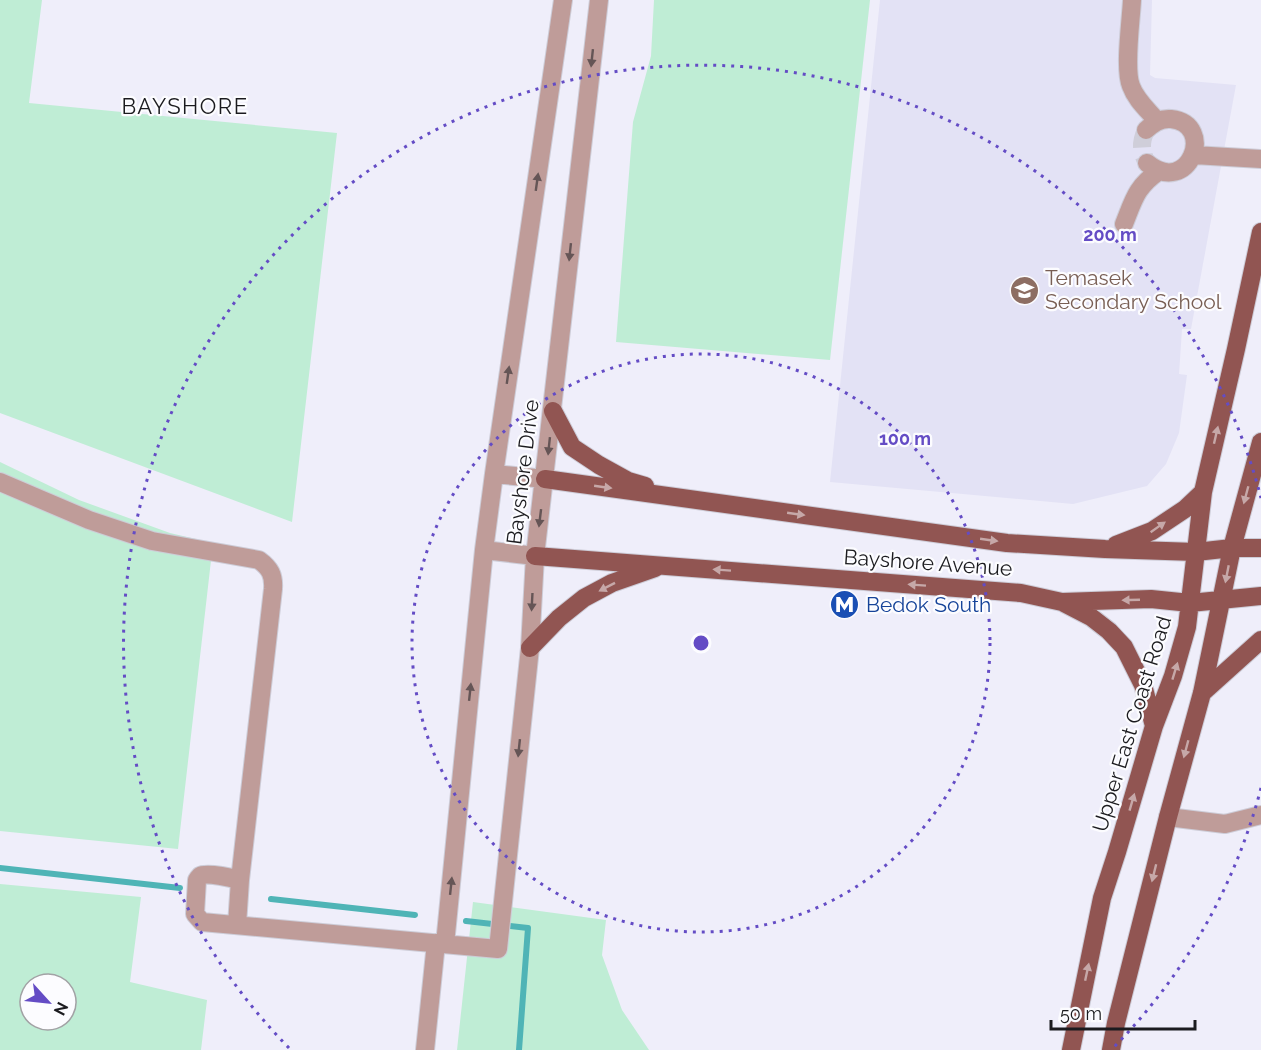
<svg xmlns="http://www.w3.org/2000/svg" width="1261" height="1050" viewBox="0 0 1261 1050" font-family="Raleway,sans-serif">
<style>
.built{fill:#e3e2f5}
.green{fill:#bfedd5;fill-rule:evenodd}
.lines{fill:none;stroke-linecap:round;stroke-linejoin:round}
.stream{stroke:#4fb4b6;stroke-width:6}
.minor-tunnel{stroke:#cfced9;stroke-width:18;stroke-dasharray:18 9;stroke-linecap:butt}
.minor-casing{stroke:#cdccd7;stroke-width:20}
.major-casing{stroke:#cdccd7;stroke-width:20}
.minor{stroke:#bf9c99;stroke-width:18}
.major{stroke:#915552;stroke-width:18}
.oneway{fill:#655556}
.oneway2{fill:#c6a8a8}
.ring{fill:none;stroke:#644cc5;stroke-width:3;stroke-dasharray:3 6}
.labels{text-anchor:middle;stroke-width:4.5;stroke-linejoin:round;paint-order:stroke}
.education-label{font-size:21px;fill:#785e54;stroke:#fcfcff;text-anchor:start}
.street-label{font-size:21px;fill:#1b1b1f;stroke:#fcfcff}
.transit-label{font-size:21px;fill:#164399;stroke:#fcfcff;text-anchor:start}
.neighbourhood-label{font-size:22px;letter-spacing:1.5px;fill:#1b1b1f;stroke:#fcfcff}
.centre{fill:#644cc5;stroke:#fcfcff;stroke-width:3}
.ring-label{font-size:18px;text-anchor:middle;font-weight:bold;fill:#644cc5;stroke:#fcfcff;stroke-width:4.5;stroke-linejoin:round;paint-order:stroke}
</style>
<rect width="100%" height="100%" fill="#efeefa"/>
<path class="built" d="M 880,0 L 1152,0 L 1150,75 L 1155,78 L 1236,85 L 1191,329 L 1182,329 L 1179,374 L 1187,375 L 1179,433 L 1166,464 L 1147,486 L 1073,504 L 830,482 Z"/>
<path class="green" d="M 0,0 L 42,0 L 29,103 L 337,133 L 292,522 L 0,413 Z
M 654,0 L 870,0 L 830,360 L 616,342 L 633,122 L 651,56 Z
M 0,462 L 79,500 L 170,533 L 213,543 L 178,849 L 0,831 Z
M 0,884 L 141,897 L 130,982 L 207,1000 L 201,1050 L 0,1050 ZM 30,984 L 66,984 L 66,1020 L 30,1020 Z
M 473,902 L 606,920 L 602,955 L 622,1010 L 649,1050 L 457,1050 Z"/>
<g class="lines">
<path class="stream" d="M 0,868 L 180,888
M 271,899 L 415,915
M 466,921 L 528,928 L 519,1050"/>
<path class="minor-tunnel" d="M 1146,130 C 1140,143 1141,152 1147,163"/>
<defs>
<path id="minor" d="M 1132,0 C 1131,21 1124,69 1131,86 C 1136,100 1148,110 1157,121
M 1146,130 C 1153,123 1161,118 1171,119 C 1217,124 1189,198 1147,163
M 1194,155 L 1261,159
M 1124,224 C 1134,199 1136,187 1159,171
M 494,474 L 545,479
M 0,482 L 89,520 L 152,541 L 259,560 C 270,568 274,575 273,589 L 240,880 L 237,925
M 484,550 L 535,556
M 1168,817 L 1225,824 L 1261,815
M 240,880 C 232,878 207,872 200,876 C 199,877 198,878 197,880 L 195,914 L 202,922 L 498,949 L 530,648 L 535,556 L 599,0
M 445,944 L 484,550 L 494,474 L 563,0
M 425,1050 L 436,943"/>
<path id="major" d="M 553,411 L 572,447 L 599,465 L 628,481 L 645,486
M 545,479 L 1007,543 L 1105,549 L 1196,552 L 1232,548 L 1261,548
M 1116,545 L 1152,531 L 1185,509 L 1203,492
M 535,556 L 1021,593 L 1062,602 L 1151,599 L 1190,603 L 1261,596
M 1064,603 L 1091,617 L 1109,631 L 1124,647 L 1143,685 L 1154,726
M 530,648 L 559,618 L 584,598 L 612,583 L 655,568
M 1202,693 L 1261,640
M 1071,1050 L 1102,898 L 1117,852 L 1154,726 L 1173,676 L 1187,627 L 1203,492 L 1236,349 L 1261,232
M 1111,1050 L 1116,1023 L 1168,817 L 1202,693 L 1232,548 L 1261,442"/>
</defs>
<use href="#minor" class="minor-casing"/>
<use href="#major" class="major-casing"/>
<use href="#minor" class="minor"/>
<use href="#major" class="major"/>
</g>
<defs><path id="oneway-solid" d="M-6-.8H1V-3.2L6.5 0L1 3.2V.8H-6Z" transform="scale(1.5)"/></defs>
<g class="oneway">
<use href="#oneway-solid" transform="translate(592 58) rotate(96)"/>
<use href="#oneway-solid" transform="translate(537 182) rotate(-82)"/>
<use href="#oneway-solid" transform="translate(570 252) rotate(96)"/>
<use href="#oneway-solid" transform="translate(508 375) rotate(-82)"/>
<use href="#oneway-solid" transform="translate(549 446) rotate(96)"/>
<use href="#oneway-solid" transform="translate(540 518) rotate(97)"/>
<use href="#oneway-solid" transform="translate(532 602) rotate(93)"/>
<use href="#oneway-solid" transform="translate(470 692) rotate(-84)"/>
<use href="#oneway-solid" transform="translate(519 748) rotate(96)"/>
<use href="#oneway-solid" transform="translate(451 886) rotate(-84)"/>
</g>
<g class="oneway2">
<use href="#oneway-solid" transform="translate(1216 435) rotate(-77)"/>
<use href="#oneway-solid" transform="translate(603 487) rotate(8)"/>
<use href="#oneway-solid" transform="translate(1246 495) rotate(105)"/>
<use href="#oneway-solid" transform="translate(796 514) rotate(8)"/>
<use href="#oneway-solid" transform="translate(1158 527) rotate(-35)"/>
<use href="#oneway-solid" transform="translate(989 540) rotate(8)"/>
<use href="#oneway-solid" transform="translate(722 570) rotate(-176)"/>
<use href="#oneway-solid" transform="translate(1227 574) rotate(101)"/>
<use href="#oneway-solid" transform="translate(917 585) rotate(-176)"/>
<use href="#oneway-solid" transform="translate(607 587) rotate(153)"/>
<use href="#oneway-solid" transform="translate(1131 600) rotate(178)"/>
<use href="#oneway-solid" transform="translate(1175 671) rotate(-73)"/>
<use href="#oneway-solid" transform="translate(1186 749) rotate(105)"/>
<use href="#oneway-solid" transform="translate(1132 802) rotate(-74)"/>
<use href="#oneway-solid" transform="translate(1154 873) rotate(104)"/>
<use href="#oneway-solid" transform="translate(1087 972) rotate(-78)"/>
</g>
<g class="ring">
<circle cx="701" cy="643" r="289"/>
<path d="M1261 788A578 578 0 0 1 1113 1048M289 1048A578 578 0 1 1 1261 498"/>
</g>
<defs>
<symbol id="school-disc" viewBox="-11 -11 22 22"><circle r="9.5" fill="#8d6e63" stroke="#fcfcff"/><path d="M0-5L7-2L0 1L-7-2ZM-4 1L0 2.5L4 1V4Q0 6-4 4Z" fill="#fff"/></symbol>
<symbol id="metro-disc" viewBox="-11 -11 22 22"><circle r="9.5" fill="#1a4fb4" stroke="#fcfcff"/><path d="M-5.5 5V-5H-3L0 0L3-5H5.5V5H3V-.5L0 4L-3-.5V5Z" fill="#fff"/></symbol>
</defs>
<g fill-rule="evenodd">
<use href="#school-disc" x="1008" y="274" width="33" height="33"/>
<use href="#metro-disc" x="828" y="588" width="33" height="33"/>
</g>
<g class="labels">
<g class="education-label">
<text x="1045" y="285">Temasek<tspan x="1045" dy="24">Secondary School</tspan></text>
</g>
<g class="street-label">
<text transform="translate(523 472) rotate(-83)" y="7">Bayshore Drive</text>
<text transform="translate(928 563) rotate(4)" y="7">Bayshore Avenue</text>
<text transform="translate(1132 724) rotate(-73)" y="7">Upper East Coast Road</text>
</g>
<g class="transit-label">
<text x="866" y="612">Bedok South</text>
</g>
<g class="neighbourhood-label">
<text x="185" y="114">BAYSHORE</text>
</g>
</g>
<circle cx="701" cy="643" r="9" class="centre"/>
<g class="ring-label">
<text x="1110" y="241">200 m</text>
<text x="905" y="445">100 m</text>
</g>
<g transform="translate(48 1002) rotate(117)"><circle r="28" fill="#fcfcff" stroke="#a2a2a5" stroke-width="1.5"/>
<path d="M0-4.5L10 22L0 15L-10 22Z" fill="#644cc5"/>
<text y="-9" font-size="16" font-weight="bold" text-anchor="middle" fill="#1b1b1f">N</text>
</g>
<path d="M1051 1020v9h144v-9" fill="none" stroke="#1b1b1f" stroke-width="3"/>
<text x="1060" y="1020" font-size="18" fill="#1b1b1f" stroke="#fcfcff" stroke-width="4.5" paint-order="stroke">50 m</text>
</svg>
